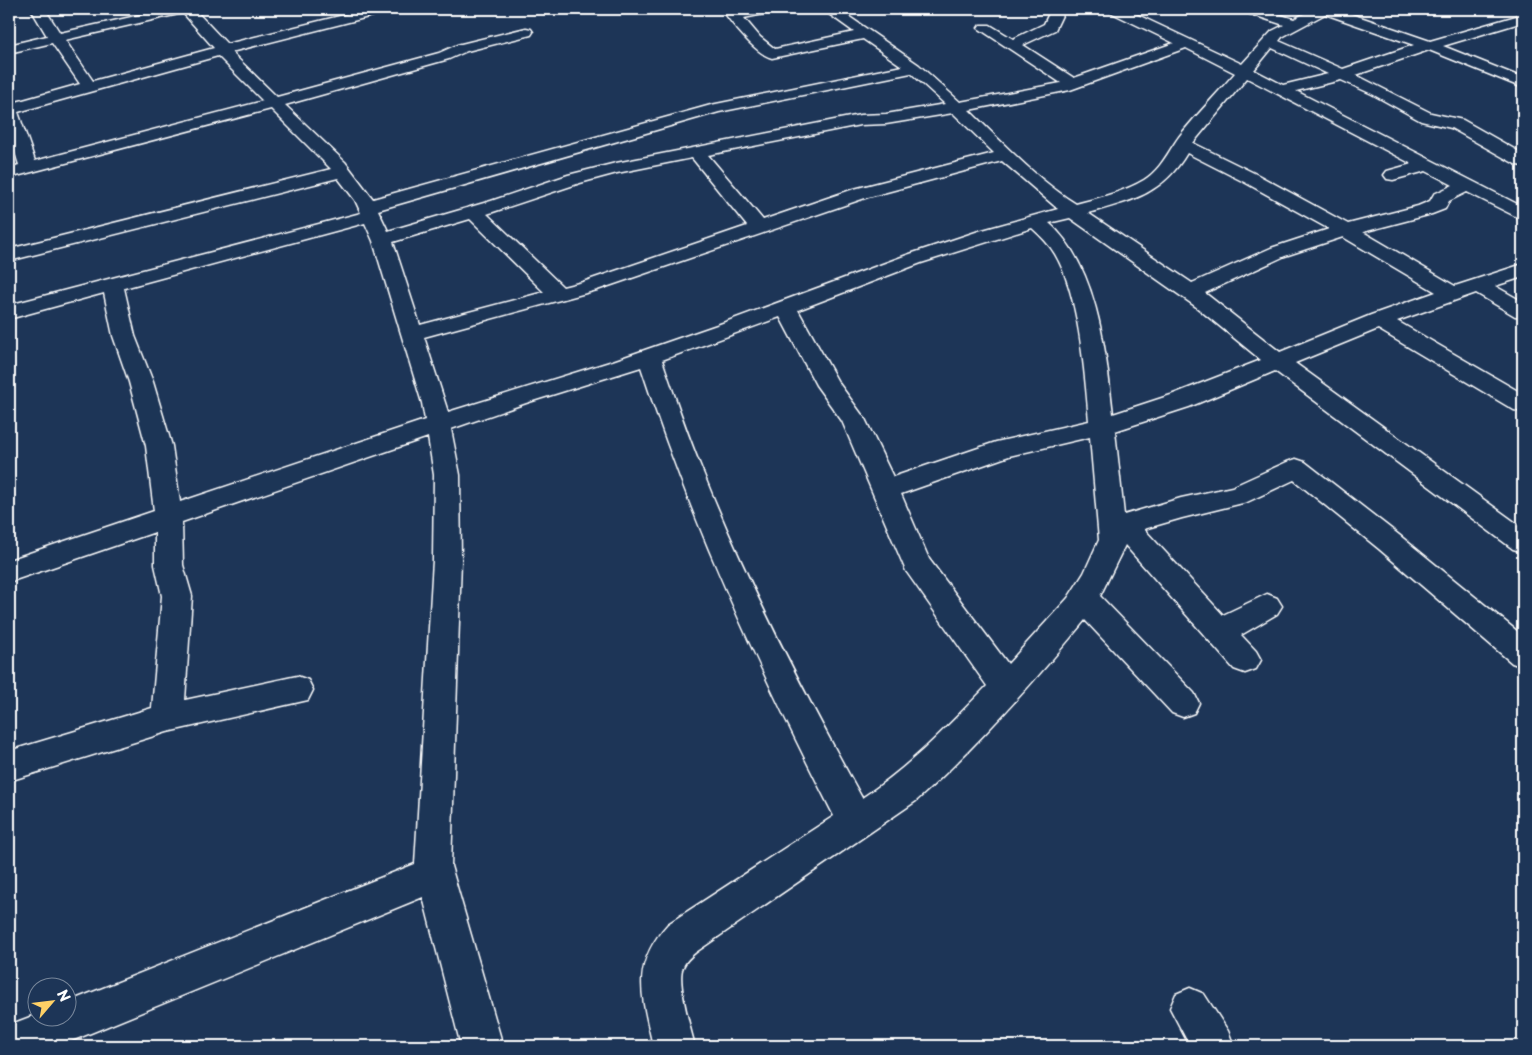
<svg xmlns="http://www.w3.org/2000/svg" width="1532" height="1055" viewBox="0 0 1532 1055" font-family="'Playpen Sans',sans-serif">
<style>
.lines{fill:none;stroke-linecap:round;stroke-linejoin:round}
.minor-casing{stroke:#fff;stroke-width:3}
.minor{fill:#1d3557;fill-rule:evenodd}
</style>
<rect width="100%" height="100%" fill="#1d3557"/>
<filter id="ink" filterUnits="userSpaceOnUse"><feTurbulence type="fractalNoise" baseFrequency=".02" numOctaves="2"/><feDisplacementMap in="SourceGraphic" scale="10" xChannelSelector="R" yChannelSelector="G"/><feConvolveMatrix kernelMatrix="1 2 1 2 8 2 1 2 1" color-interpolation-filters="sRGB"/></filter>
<g filter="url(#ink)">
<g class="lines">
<defs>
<path id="minor" d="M 31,9 L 45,9 L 60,33 L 167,9 L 194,9 L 227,44 L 368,9 L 390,9 L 388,12 L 231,52 L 277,97 L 439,53 L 457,45 L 526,28 L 531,29 L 533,32 L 531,35 L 467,51 L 449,59 L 285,105 L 345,162 L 373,199 L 711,105 L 902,66 L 863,39 L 772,58 C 756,54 731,23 722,9 L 736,9 L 737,10 L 776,9 L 774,12 L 744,18 L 760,37 L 775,49 L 854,32 L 822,9 L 838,9 L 919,65 L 960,102 L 1061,83 L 978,28 L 980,25 L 990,25 L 1013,39 L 1044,24 L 1051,9 L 1065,9 L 1055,30 L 1023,45 L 1074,78 L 1174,43 L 1110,12 L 1108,9 L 1125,9 L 1242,64 L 1272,31 L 1284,25 L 1244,12 L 1242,9 L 1262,9 L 1294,19 L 1313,9 L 1337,9 L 1430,41 L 1523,14 L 1523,22 L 1443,46 L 1523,78 L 1523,88 L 1429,50 L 1356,75 L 1431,113 L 1463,120 L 1523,154 L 1523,166 L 1517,165 L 1451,128 L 1421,121 L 1372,94 L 1341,80 L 1296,91 L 1523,207 L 1523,220 L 1467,192 L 1449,201 L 1445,209 L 1432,214 L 1363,232 L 1455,286 L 1523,264 L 1523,277 L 1495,286 L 1523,302 L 1523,317 L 1515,316 L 1476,293 L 1397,321 L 1523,394 L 1523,412 L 1514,410 L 1378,329 L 1295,363 L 1523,528 L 1523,552 L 1513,549 L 1275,371 L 1189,407 L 1115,431 L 1124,515 L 1181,498 L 1232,487 L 1287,462 L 1296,459 L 1305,462 L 1399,535 L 1523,636 L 1523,667 L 1512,663 L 1379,549 L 1294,480 L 1247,502 L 1182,518 L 1144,529 L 1223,615 L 1267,594 L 1277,598 L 1282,606 L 1277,614 L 1241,635 L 1256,651 L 1261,660 L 1256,669 L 1245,673 L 1234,669 L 1125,545 L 1100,596 L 1194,693 L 1199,703 L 1194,713 L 1183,717 L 1172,713 L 1085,620 C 1033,683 977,746 916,801 L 696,952 C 691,956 685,961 683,967 C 676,980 691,1031 695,1046 L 653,1046 C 642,996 630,966 668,924 L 834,816 C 759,669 692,524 641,367 L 526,403 L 451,429 L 460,475 L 461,560 L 451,866 L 503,1046 L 461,1046 L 423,897 L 59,1046 L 9,1046 L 9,1025 L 38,1014 L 38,1018 L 68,1018 L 68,1002 L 415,864 L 433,560 L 434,475 L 428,437 L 182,522 L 183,565 L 192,596 L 185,700 L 297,676 L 308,680 L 313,690 L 308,700 L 167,732 L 9,781 L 9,751 L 152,708 L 162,596 L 155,565 L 155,532 L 9,582 L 9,560 L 154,511 L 146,446 L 129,382 L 113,336 L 104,293 L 9,319 L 9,305 L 361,213 L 355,200 L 338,178 L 9,261 L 9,249 L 331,169 L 271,109 L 9,178 L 9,168 L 19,165 L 9,133 L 9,104 L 80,84 L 52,43 L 9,53 L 9,45 L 47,36 ZM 183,13 L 214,48 L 93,81 L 65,40 ZM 1325,14 L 1414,45 L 1343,69 L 1279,41 L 1282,37 ZM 1186,48 L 1235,73 C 1218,93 1199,112 1182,133 C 1169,149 1163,168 1144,180 C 1124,192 1098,198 1076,204 C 1036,179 1003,143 969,110 L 1070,90 ZM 1272,48 L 1328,74 L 1283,85 L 1254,70 ZM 218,56 L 263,101 L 35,161 L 18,112 ZM 911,73 L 945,104 L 886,114 L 860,115 L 616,163 L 568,175 L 491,201 L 388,231 L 378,210 L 719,112 ZM 1247,78 L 1412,164 L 1387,171 L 1384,175 L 1387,179 L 1393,180 L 1426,171 L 1453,185 L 1434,194 L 1430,201 L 1418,206 L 1348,224 L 1258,175 L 1193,143 ZM 953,113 L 994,153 L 854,189 L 763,220 L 708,155 L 860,125 L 886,124 ZM 1187,153 L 1246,183 L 1329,229 L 1271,248 L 1192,283 L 1088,213 C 1131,201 1163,194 1187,153 ZM 692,158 L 747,226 L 583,282 L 563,287 L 487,214 L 580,183 L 617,173 ZM 1002,161 L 1058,209 L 979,231 L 907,255 L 720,324 L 613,361 L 448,412 L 424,337 L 597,290 L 868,197 ZM 1070,218 L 1195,306 L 1261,360 L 1171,395 L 1113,414 C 1106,353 1098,266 1049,223 ZM 470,219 L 544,292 L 420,325 L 393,242 ZM 365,223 L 373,241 L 422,403 L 425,420 L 180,502 L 172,446 L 153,382 L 135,336 L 124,288 ZM 1032,228 C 1041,236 1049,244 1055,254 C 1079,294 1085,374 1089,421 L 996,442 L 893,477 L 865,419 L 838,382 L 798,310 L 921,263 ZM 1343,237 L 1436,292 L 1371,315 L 1280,352 L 1205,293 L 1285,256 ZM 780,317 L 816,385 L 842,421 L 906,571 L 987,686 C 946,728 911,766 862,798 C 803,692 747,583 702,470 C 687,434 675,397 662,360 ZM 1090,437 L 1099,540 L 1084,573 L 1068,598 L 1008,664 L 929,559 L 901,494 L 1009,456 Z
M 1190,988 L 1204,994 L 1228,1031 L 1234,1046 L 1190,1046 L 1170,1008 L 1176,994 Z"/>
</defs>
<use href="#minor" class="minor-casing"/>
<use href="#minor" class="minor"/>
</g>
</g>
<rect width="1532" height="1055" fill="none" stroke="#1d3557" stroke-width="30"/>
<rect x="15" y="15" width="1502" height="1025" fill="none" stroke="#fff" stroke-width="2" filter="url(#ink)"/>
<g transform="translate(52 1002) rotate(62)"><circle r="24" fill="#1d3557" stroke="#77869a"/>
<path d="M0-4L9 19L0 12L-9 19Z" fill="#ffd166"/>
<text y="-8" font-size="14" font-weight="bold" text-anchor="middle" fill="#ffffff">N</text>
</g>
</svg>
